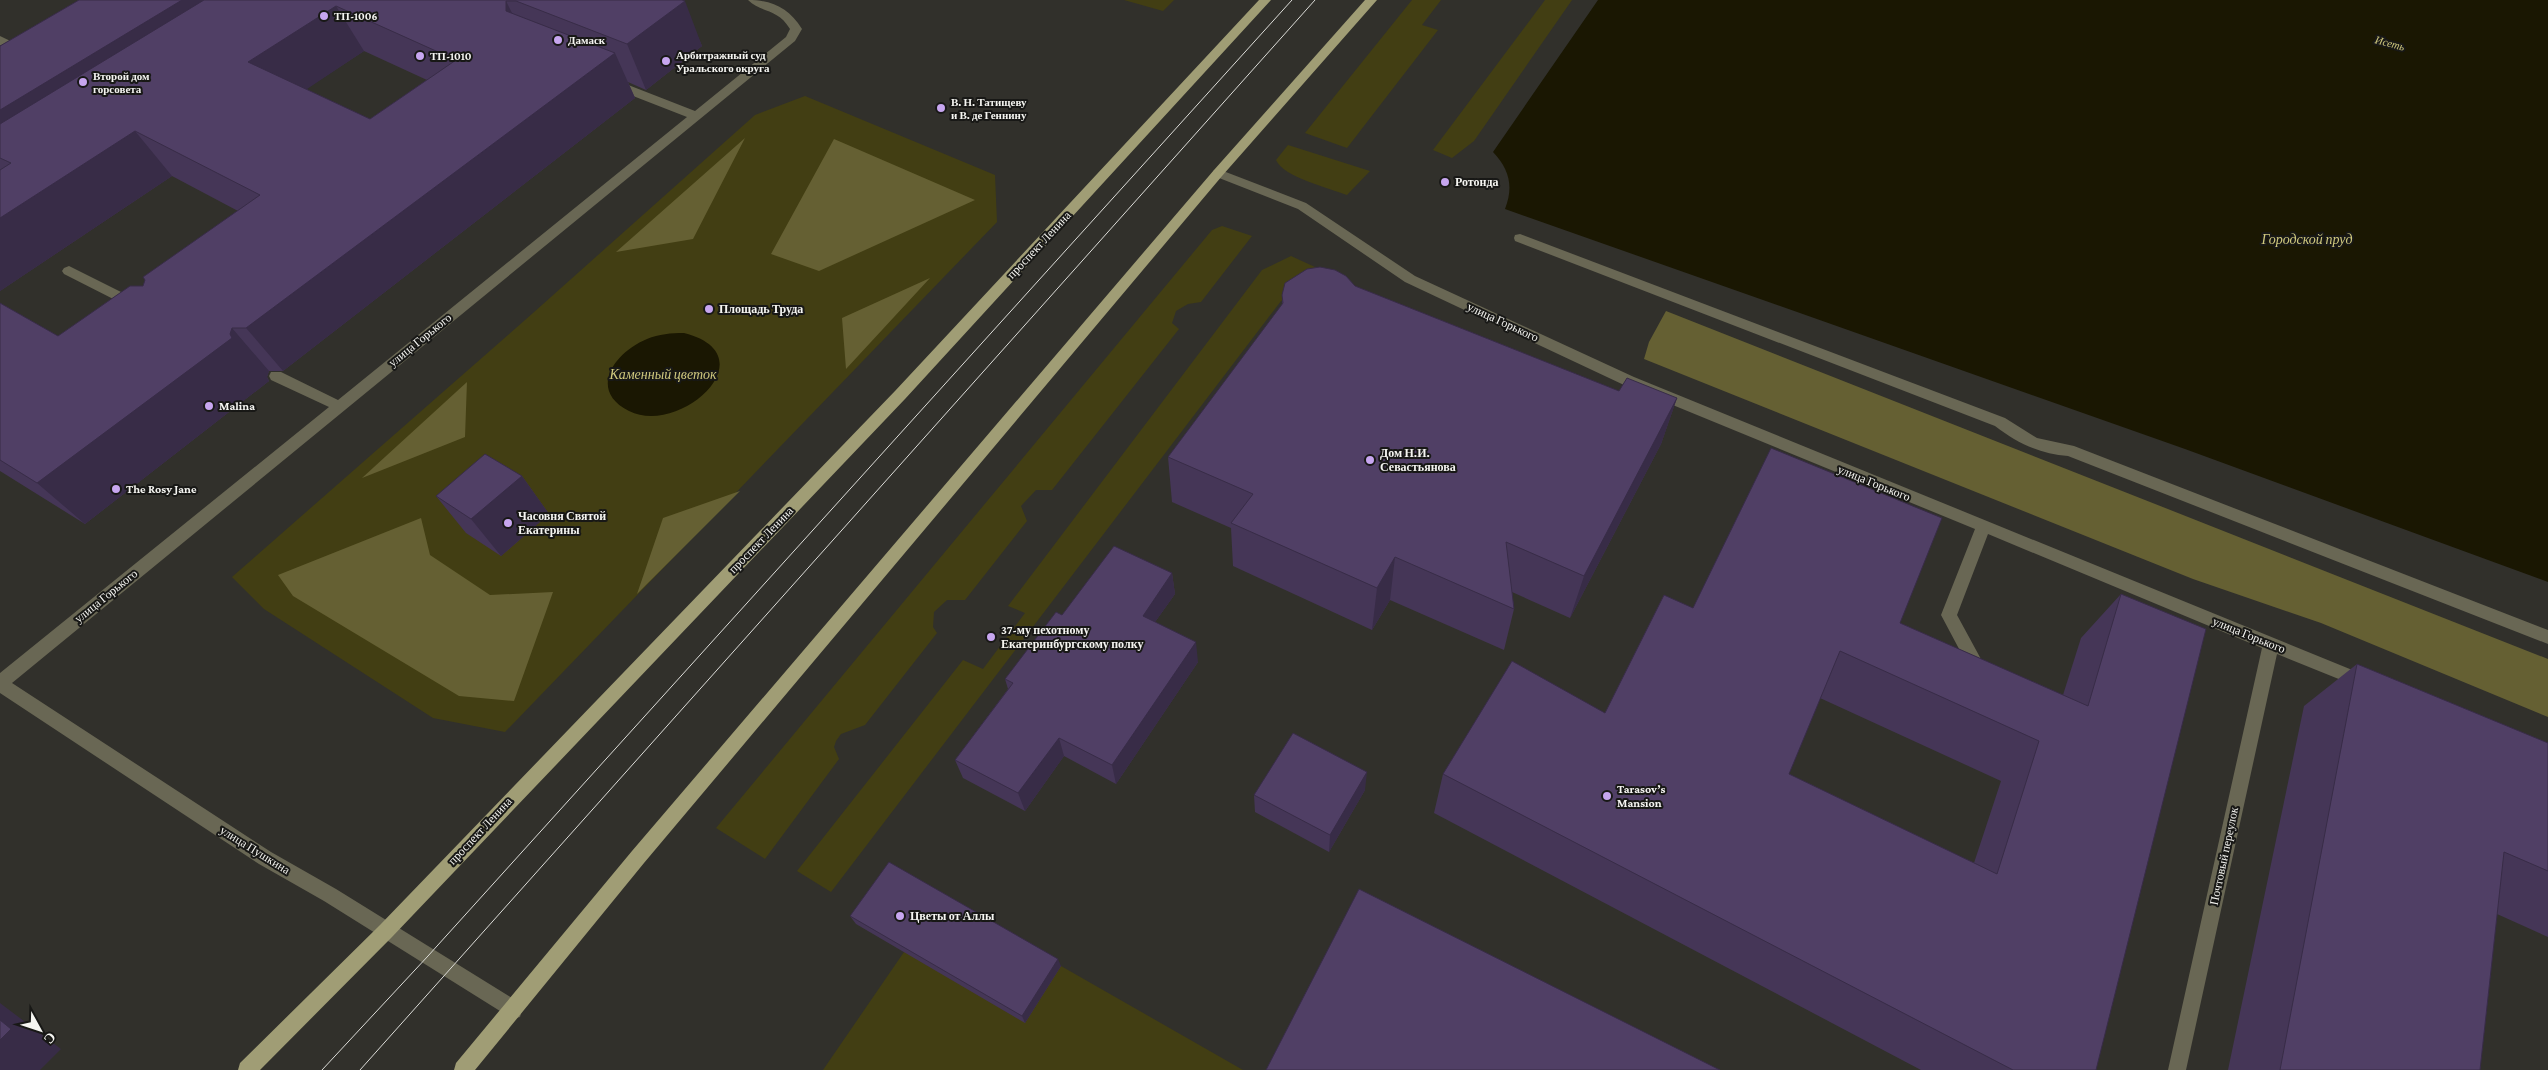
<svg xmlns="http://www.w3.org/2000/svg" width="2548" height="1070" viewBox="0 0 2548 1070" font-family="'Crimson Pro',serif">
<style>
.green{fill:#423e13}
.forest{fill:#656033}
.water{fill:#1a1702}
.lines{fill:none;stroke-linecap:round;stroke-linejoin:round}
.minor{fill:#696754;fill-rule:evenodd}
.major{fill:#a09d75;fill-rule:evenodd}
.tram{stroke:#dcdcd8;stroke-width:1}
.wall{fill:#453657;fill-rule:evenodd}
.shaded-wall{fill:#382c47}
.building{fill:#503f65;stroke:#382c47;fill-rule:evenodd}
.poi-dot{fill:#c7a6ef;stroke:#181816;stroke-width:2}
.labels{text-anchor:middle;stroke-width:4;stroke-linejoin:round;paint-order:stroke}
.far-poi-label{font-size:11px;font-weight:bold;fill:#f5f5f1;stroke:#181816;text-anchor:start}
.far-water-label{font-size:11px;font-style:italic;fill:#cfc87e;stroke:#181816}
.poi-label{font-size:12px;font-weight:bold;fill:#f5f5f1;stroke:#181816;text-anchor:start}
.street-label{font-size:12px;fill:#f5f5f1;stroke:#181816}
.water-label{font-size:14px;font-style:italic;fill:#cfc87e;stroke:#181816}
</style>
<rect width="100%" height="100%" fill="#31302b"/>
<path class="green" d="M 1124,0 L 1174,0 L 1163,11 Z
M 1412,0 L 1441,0 L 1422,25 L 1438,30 L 1347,148 L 1305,133 Z
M 1545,0 L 1572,0 L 1474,141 L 1452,158 L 1433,150 Z
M 805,96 L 995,175 L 997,222 L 505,732 L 433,718 L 264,609 L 232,577 L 533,313 L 755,115 Z
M 1288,145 L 1370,171 L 1347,195 C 1329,188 1283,177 1276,160 Z
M 1222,226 L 1252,236 L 1201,302 L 1188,304 L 1176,311 L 1172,323 L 1179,329 L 1052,490 L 1036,490 L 1021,506 L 1027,521 L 965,600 L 947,600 L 934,612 L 933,627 L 937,633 L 865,725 L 841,734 L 836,741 L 834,747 L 839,759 L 765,859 L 716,828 L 1212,230 Z
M 1291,256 L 1352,284 L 1309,289 L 1281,301 L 831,892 L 797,871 L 963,660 L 983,669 L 1025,613 L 1008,606 L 1262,270 Z
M 904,952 L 1061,966 L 1243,1070 L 823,1070 Z"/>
<path class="forest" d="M 745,138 L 693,239 L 616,252 Z
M 834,139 L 975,200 L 819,271 L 771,254 Z
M 930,278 L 846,369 L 842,318 Z
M 1666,311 L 2548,659 L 2548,717 L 2321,623 L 2193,579 L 1644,359 L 1649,342 Z
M 467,381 L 465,437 L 362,478 L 467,382 Z
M 740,491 L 637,594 L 663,518 Z
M 421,518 L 430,555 L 490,595 L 553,592 L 514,701 L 459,696 L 293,596 L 278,575 Z"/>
<path class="water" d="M 1598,0 L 2548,0 L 2548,582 L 2185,449 L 1505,209 C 1514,186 1509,169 1493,152 Z
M 684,333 C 770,355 680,437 629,411 C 587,390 615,352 647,339 C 659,334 671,333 684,333 Z"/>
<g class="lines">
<path class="minor" d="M 748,0 C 772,0 789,8 802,29 L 795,41 L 12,683 L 271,852 L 336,889 L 520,1003 L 522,1010 L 520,1017 L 513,1019 L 324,901 L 259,864 L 0,693 L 0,673 L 329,407 L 271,380 L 269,376 L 271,372 L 281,372 L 338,400 L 687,117 L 610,87 L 610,81 L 618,81 L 695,111 L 786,37 L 790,29 C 778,8 761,13 748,0 Z
M 0,36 L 27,49 L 29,52 L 23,56 L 0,45 Z
M 1218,169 L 1306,203 L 1415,276 L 1634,377 L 2367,676 L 2369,681 L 2367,686 L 2361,688 L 2277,654 L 2186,1070 L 2168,1070 L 2262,648 L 1988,534 L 1957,615 L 1988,672 L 1986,677 L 1980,679 L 1974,677 L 1941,615 L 1975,529 L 1624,385 L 1405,282 L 1298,209 L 1214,176 L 1212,173 L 1214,170 Z
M 1520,234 L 2005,418 L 2037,438 L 2074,446 L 2548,630 L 2548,644 L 2068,456 C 2040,454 2017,443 1995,426 L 1515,241 L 1514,238 L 1515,235 Z
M 69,266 L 139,301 L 141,304 L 139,307 L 129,307 L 64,274 L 62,271 L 64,268 Z"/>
<path class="major" d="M 1259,0 L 1271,0 L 905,399 L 392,937 L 260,1070 L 238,1070 L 240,1063 L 380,925 L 895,391 Z
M 1365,0 L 1377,0 L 1222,176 L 644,863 L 475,1070 L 454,1070 L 456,1063 L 632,851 L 1214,170 Z"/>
<path class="tram" d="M 322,1070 L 428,956 L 1292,0
M 360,1070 L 1315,0"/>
</g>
<path class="wall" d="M 79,0 L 682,0 L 702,46 L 646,90 L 628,82 L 635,98 L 283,371 L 269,371 L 267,377 L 269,381 L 85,524 L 0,471 L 0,303 L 58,336 L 143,286 L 238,211 L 172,176 L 0,291 L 0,46 ZM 364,51 L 427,80 L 370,119 L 306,89 Z
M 1355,286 L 1619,391 L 1677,398 L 1661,444 L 1570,618 L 1512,592 L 1514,609 L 1504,650 L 1390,600 L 1372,630 L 1233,566 L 1231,528 L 1172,502 L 1168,457 L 1282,306 L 1282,295 Z
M 522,476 L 549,514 L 501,556 L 466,533 L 436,496 Z
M 1172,573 L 1175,594 L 1155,622 L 1198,662 L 1116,784 L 1064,756 L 1025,811 L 963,778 L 955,760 L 1008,689 L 1005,679 L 1062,615 Z
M 2121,594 L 2096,1070 L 1921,1070 L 1434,813 L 1443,774 L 1605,713 L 1900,623 L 2063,695 L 2081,638 ZM 1820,698 L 2001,781 L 1974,863 L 1789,774 Z
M 2357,664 L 2548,743 L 2548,937 L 2497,914 L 2480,1070 L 2228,1070 L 2304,706 Z
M 1365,790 L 1329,852 L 1255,812 L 1254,795 Z
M 850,916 L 1061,966 L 1025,1023 L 856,924 Z"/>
<path class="shaded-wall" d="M 182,0 L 285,0 L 11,163 L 0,158 L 0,110 Z
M 506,1 L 529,47 L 506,11 Z
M 685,1 L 702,46 L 646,90 L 627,44 Z
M 336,6 L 364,51 L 280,107 L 248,62 Z
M 615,53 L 635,98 L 283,371 L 246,328 Z
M 135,131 L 172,176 L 0,291 L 0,218 Z
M 232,328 L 269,371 L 267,377 L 269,381 L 85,524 L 37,483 L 230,334 Z
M 1677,398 L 1661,444 L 1570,618 L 1584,576 Z
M 522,476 L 549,514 L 501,556 L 471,519 Z
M 1395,557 L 1390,600 L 1372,630 L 1377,588 Z
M 1172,573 L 1175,594 L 1145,636 L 1143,616 Z
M 1196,642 L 1198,662 L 1116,784 L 1112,765 Z
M 1059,738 L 1064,756 L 1025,811 L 1018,793 Z
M 1367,772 L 1365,790 L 1329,852 L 1330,835 Z
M 1058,959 L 1061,966 L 1025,1023 L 1022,1016 Z
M 0,1003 L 61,1049 L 40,1070 L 0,1070 Z"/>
<path class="building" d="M 79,0 L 182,0 L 0,110 L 0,46 Z
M 204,0 L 682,0 L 685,1 L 627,44 L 516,1 L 506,1 L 506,11 L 615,53 L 246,328 L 232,328 L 230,334 L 232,338 L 37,483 L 0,460 L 0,303 L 58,336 L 130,286 L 143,286 L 145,280 L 143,277 L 260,195 L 135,131 L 0,218 L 0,170 L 11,163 L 0,158 L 0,124 ZM 336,6 L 456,60 L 370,119 L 248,62 Z
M 1320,267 L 1335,270 L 1346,276 L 1355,286 L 1619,391 L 1627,378 L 1677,398 L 1584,576 L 1506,542 L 1514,609 L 1395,557 L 1377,588 L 1231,523 L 1253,494 L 1168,457 L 1283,303 L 1282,295 L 1285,283 L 1307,269 Z
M 1771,448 L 1942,518 L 1900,623 L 2088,706 L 2121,594 L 2206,629 L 2096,1070 L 2013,1070 L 1443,774 L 1512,661 L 1605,713 L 1664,595 L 1693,608 ZM 1840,651 L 2039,741 L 1997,874 L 1789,774 Z
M 485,454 L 522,476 L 471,519 L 436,496 Z
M 1114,546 L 1172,573 L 1143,616 L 1196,642 L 1112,765 L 1059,738 L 1018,793 L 955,760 L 1013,683 L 1005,679 L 1056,612 L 1062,615 Z
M 2357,664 L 2548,743 L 2548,871 L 2504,852 L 2480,1070 L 2280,1070 Z
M 1293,733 L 1367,772 L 1330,835 L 1254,795 Z
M 889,862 L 1058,959 L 1022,1016 L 850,916 Z
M 1359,889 L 1720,1070 L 1266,1070 Z
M 0,1020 L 11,1029 L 0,1040 Z"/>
<g class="poi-dot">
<circle cx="324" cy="16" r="5"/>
<circle cx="558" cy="40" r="5"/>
<circle cx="420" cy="56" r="5"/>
<circle cx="666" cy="61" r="5"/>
<circle cx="83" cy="82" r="5"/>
<circle cx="941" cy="108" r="5"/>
<circle cx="1445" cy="182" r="5"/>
<circle cx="709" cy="309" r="5"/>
<circle cx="209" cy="406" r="5"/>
<circle cx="1370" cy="460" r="5"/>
<circle cx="116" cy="489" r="5"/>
<circle cx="508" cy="523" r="5"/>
<circle cx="991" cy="637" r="5"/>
<circle cx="1607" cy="796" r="5"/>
<circle cx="900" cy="916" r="5"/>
</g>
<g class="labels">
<g class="far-poi-label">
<text x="334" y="20">ТП-1006</text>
<text x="568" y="44">Дамаск</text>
<text x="676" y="59">Арбитражный суд<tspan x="676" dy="13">Уральского округа</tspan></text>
<text x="430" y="60">ТП-1010</text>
<text x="93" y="80">Второй дом<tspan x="93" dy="13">горсовета</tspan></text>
<text x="951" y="106">В. Н. Татищеву<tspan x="951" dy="13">и В. де Геннину</tspan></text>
</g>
<g class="far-water-label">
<text transform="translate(2390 43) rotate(15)" y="4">Исеть</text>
</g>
<g class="poi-label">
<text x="1455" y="186">Ротонда</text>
<text x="719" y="313">Площадь Труда</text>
<text x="219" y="410">Malina</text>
<text x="1380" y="457">Дом Н.И.<tspan x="1380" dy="14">Севастьянова</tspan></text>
<text x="126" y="493">The Rosy Jane</text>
<text x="518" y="520">Часовня Святой<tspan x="518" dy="14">Екатерины</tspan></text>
<text x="1001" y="634">37-му пехотному<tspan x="1001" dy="14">Екатеринбургскому полку</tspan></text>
<text x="1617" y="793">Tarasov’s<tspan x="1617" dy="14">Mansion</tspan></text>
<text x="910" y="920">Цветы от Аллы</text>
</g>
<g class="street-label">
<text transform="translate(1039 245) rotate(-47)" y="4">проспект Ленина</text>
<text transform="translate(1503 322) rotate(25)" y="4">улица Горького</text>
<text transform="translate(420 340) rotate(-39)" y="4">улица Горького</text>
<text transform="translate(1874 483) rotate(22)" y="4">улица Горького</text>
<text transform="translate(761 540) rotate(-46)" y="4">проспект Ленина</text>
<text transform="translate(106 596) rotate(-39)" y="4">улица Горького</text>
<text transform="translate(2249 635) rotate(22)" y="4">улица Горького</text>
<text transform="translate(480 831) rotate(-47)" y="4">проспект Ленина</text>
<text transform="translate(255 850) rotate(32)" y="4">улица Пушкина</text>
<text transform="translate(2224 856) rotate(-78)" y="4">Почтовый переулок</text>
</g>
<g class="water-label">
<text x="2307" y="244">Городской пруд</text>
<text x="663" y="379">Каменный цветок</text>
</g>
</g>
<g transform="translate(40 1030) rotate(130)" stroke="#181816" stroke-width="4" paint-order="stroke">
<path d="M0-4L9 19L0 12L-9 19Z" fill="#f5f5f1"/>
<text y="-8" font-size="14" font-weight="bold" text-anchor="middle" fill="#f5f5f1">С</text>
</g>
</svg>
